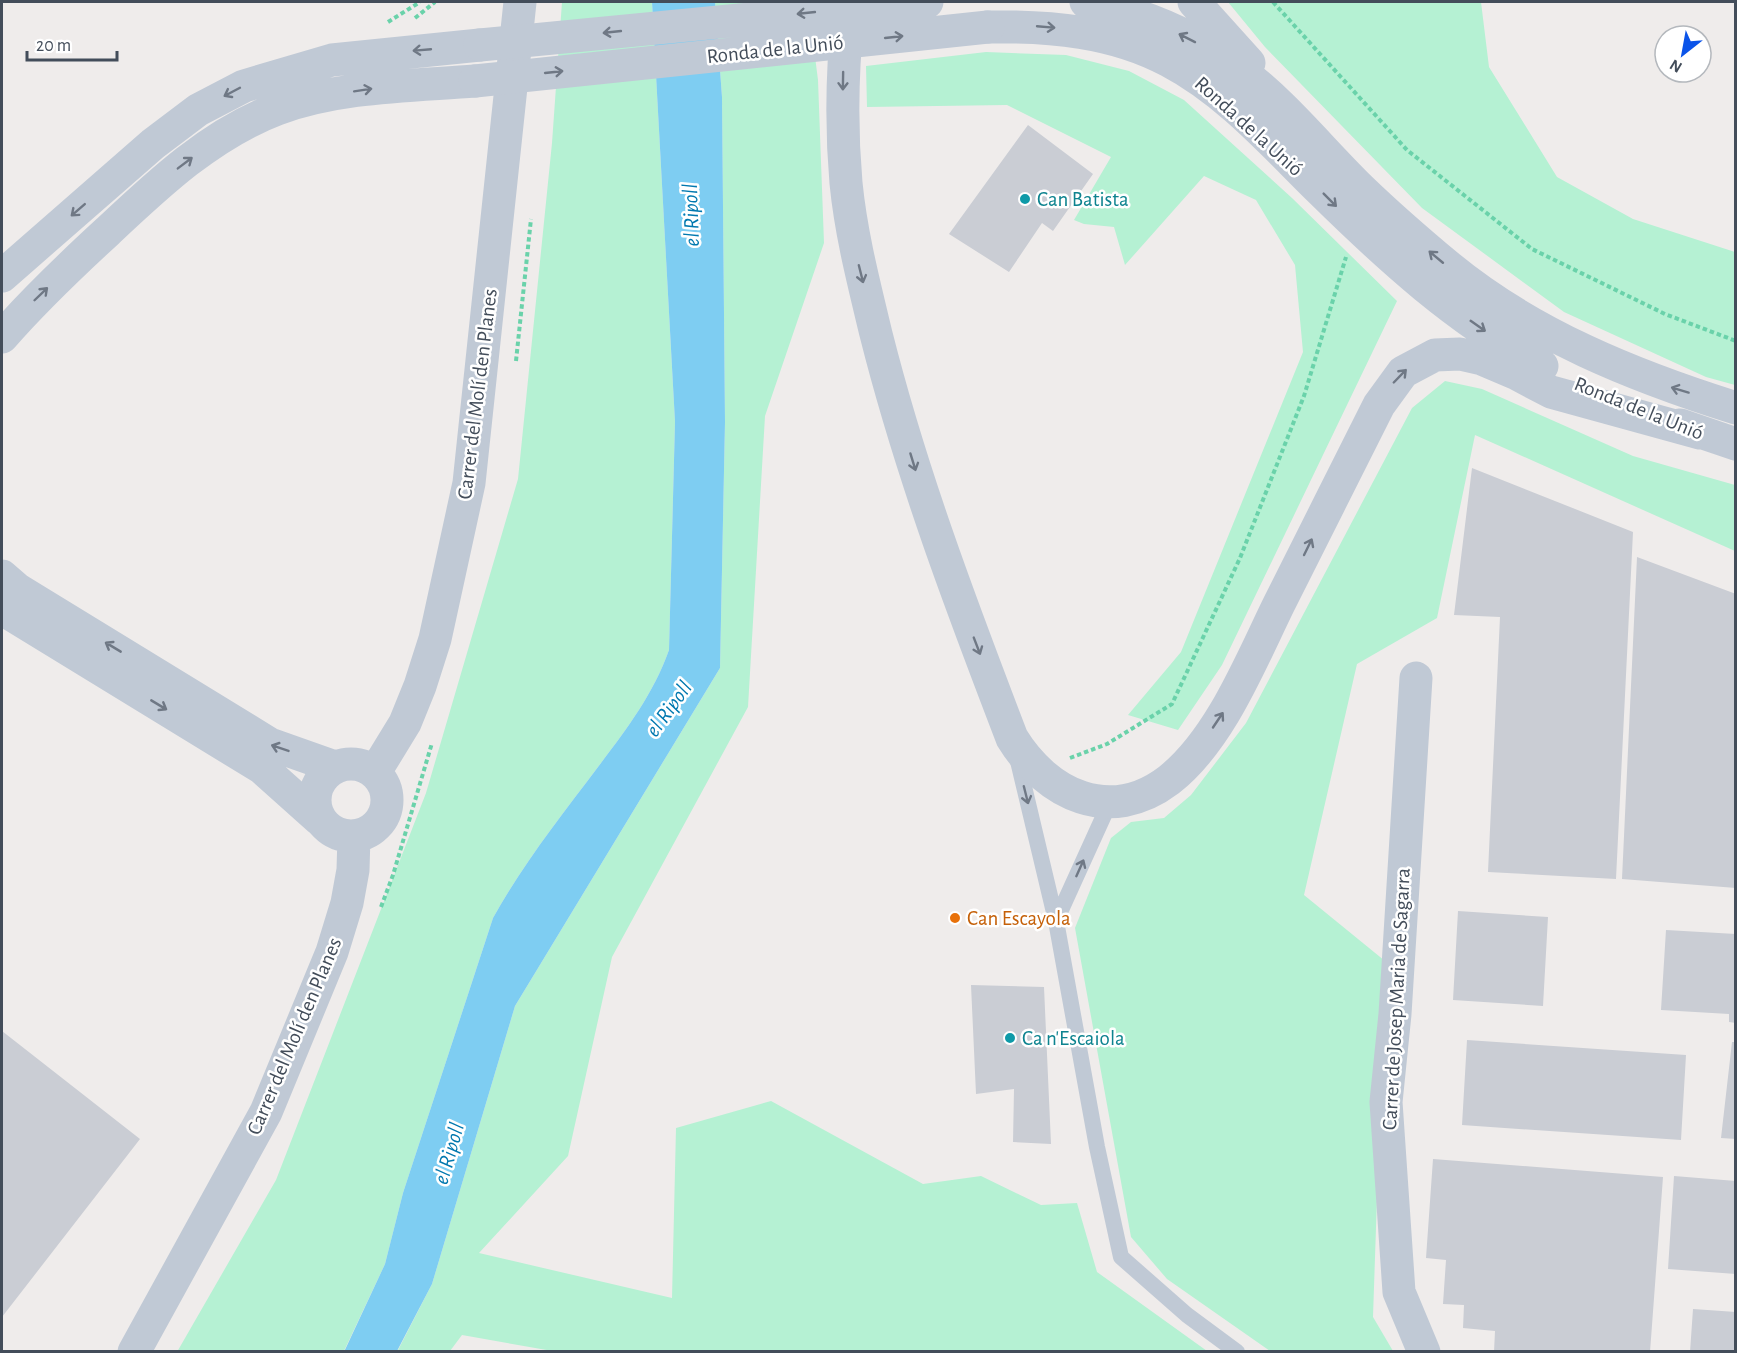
<svg xmlns="http://www.w3.org/2000/svg" width="1737" height="1353" viewBox="0 0 1737 1353" font-family="'Alegreya Sans',sans-serif">
<style>
.green{fill:#b5f1d3}
.water{fill:#7ecdf2}
.building{fill:#cacdd4}
.lines{fill:none;stroke-linecap:round;stroke-linejoin:round}
.path{stroke:#6ad2aa;stroke-width:4;stroke-dasharray:4.5 3;stroke-linecap:butt}
.lane{stroke:#c0c9d5;stroke-width:16}
.street{stroke:#c0c9d5;stroke-width:33}
.street-bridge{stroke:#c0c9d5;stroke-width:33}
.oneway{stroke:#6f7885}
.culture-dot{fill:#0f9aa8;stroke:#fff;stroke-width:2}
.food-dot{fill:#e8710a;stroke:#fff;stroke-width:2}
.labels{text-anchor:middle;stroke-width:5;stroke-linejoin:round;paint-order:stroke}
.street-label{font-size:21px;fill:#434d5a;stroke:#fff}
.culture-label{font-size:21px;fill:#0d838f;stroke:#fff;text-anchor:start}
.food-label{font-size:21px;fill:#c56008;stroke:#fff;text-anchor:start}
.water-label{font-size:22px;font-style:italic;fill:#0178af;stroke:#fff}
</style>
<rect width="100%" height="100%" fill="#efeceb"/>
<path class="green" d="M 562,2 L 652,2 L 675,422 L 669,650 C 653,695 626,730 598,767 C 561,816 523,864 493,918 L 403,1193 L 385,1264 L 344,1351 L 177,1352 L 276,1180 L 426,793 L 518,479 L 552,143 Z
M 715,2 L 808,2 L 818,80 L 824,243 L 765,416 L 748,707 L 612,957 L 568,1156 L 479,1253 L 672,1298 L 676,1128 L 771,1101 L 923,1184 L 981,1176 L 1041,1205 L 1077,1203 L 1097,1272 L 1207,1351 L 558,1352 L 462,1335 L 450,1351 L 397,1352 L 432,1284 L 515,1006 L 720,668 L 725,422 L 722,97 Z
M 1228,2 L 1481,2 L 1489,67 L 1557,177 L 1633,219 L 1735,252 L 1735,385 L 1706,377 L 1564,312 L 1422,208 L 1265,47 Z
M 986,52 L 1066,55 L 1129,71 L 1184,100 L 1292,198 L 1397,301 L 1222,665 L 1178,730 L 1128,715 L 1181,652 L 1303,352 L 1295,265 L 1256,200 L 1204,176 L 1125,265 L 1114,227 L 1084,224 L 1074,220 L 1111,157 L 1007,105 L 867,107 L 866,66 Z
M 1445,381 L 1482,389 L 1633,456 L 1735,485 L 1735,551 L 1475,435 L 1437,618 L 1357,664 L 1304,895 L 1385,961 L 1373,1317 L 1393,1351 L 1270,1351 L 1167,1279 L 1131,1237 L 1075,928 L 1111,838 L 1131,822 L 1164,818 L 1191,795 L 1246,723 L 1412,408 Z"/>
<path class="water" d="M 652,2 L 715,2 L 722,97 L 725,422 L 720,668 L 515,1006 L 432,1284 L 397,1351 L 344,1352 L 385,1264 L 403,1193 L 493,918 C 523,864 561,816 598,767 C 626,730 653,695 669,650 L 675,422 Z"/>
<path class="building" d="M 1028,125 L 1093,174 L 1053,231 L 1042,223 L 1009,272 L 949,234 Z
M 1472,468 L 1633,532 L 1616,879 L 1488,872 L 1500,617 L 1454,615 Z
M 1637,557 L 1736,594 L 1736,888 L 1622,879 Z
M 1458,911 L 1548,917 L 1543,1006 L 1453,1000 Z
M 1666,930 L 1736,934 L 1736,1023 L 1729,1022 L 1729,1014 L 1661,1010 Z
M 971,985 L 1044,987 L 1051,1144 L 1013,1142 L 1014,1089 L 976,1094 Z
M 2,1031 L 140,1139 L 2,1317 Z
M 1467,1040 L 1686,1055 L 1681,1140 L 1462,1125 Z
M 1732,1042 L 1736,1042 L 1736,1139 L 1721,1138 Z
M 1433,1159 L 1663,1177 L 1650,1352 L 1494,1352 L 1495,1331 L 1463,1328 L 1464,1305 L 1443,1304 L 1446,1260 L 1426,1258 Z
M 1674,1176 L 1736,1181 L 1736,1274 L 1668,1269 Z
M 1693,1309 L 1736,1312 L 1736,1352 L 1690,1352 Z"/>
<g class="lines">
<path class="path" d="M 1273,2 L 1407,150 L 1532,249 L 1665,314 L 1736,341
M 415,18 L 435,2
M 388,22 L 420,2
M 516,361 L 531,219
M 1070,758 L 1107,744 L 1172,704 L 1240,558 L 1304,396 L 1346,257
M 381,907 L 393,875 L 432,743"/>
<path class="lane" d="M 1017,757 L 1056,921 L 1097,1147 L 1121,1257 L 1187,1315 L 1237,1352
M 1056,921 L 1110,802"/>
<path class="street" d="M 1086,2 C 1140,13 1194,35 1238,69 C 1284,103 1320,149 1361,189 C 1389,216 1419,242 1449,267 C 1532,335 1634,376 1736,408
M 1194,2 L 1249,63
M 848,15 C 842,71 841,126 846,183 C 851,234 864,284 876,334 C 911,473 961,605 1012,738 C 1047,795 1110,825 1169,780 C 1220,740 1251,661 1279,604 C 1312,538 1346,471 1379,405 L 1403,372 L 1435,355 L 1460,354 L 1482,359 L 1515,373 L 1551,392 L 1700,433
M 988,27 C 1050,26 1113,31 1169,61 C 1228,92 1274,145 1321,191 C 1388,257 1458,321 1542,366
M 2,276 L 153,144 L 198,110 L 244,86 L 332,60 L 480,45
M 2,337 C 35,299 71,265 108,231 C 159,183 211,134 277,109 C 339,86 410,86 475,81
M 1680,425 L 1736,444
M 2,576 L 17,589 L 270,744 L 335,767
M 2,609 L 262,768 L 319,819
M 1416,678 L 1395,1014 L 1386,1102 L 1399,1292 L 1424,1352
M315 800a36 36 0 1 1 72 0a36 36 0 1 1-72 0Z
M 375,772 L 405,723 L 420,686 L 435,639 L 469,483 L 520,2
M 134,1352 L 266,1112 L 332,952 L 347,903 L 353,870 L 354,836"/>
<path class="street-bridge" d="M 480,45 L 927,2
M 475,81 L 988,27"/>
</g>
<defs><path id="oneway-shaft" d="M-6 0H5M1.5-3L5.5 0L1.5 3" fill="none" stroke-width="1.6" stroke-linecap="round" stroke-linejoin="round" transform="scale(1.5)"/></defs>
<g class="oneway">
<use href="#oneway-shaft" transform="translate(806 13) rotate(174)"/>
<use href="#oneway-shaft" transform="translate(1046 27) rotate(5)"/>
<use href="#oneway-shaft" transform="translate(612 32) rotate(174)"/>
<use href="#oneway-shaft" transform="translate(894 37) rotate(-6)"/>
<use href="#oneway-shaft" transform="translate(1187 38) rotate(-153)"/>
<use href="#oneway-shaft" transform="translate(422 50) rotate(175)"/>
<use href="#oneway-shaft" transform="translate(554 72) rotate(-6)"/>
<use href="#oneway-shaft" transform="translate(843 81) rotate(91)"/>
<use href="#oneway-shaft" transform="translate(363 90) rotate(-9)"/>
<use href="#oneway-shaft" transform="translate(232 92) rotate(152)"/>
<use href="#oneway-shaft" transform="translate(185 163) rotate(-37)"/>
<use href="#oneway-shaft" transform="translate(1330 200) rotate(45)"/>
<use href="#oneway-shaft" transform="translate(78 210) rotate(139)"/>
<use href="#oneway-shaft" transform="translate(1436 257) rotate(-140)"/>
<use href="#oneway-shaft" transform="translate(861 274) rotate(76)"/>
<use href="#oneway-shaft" transform="translate(41 294) rotate(-44)"/>
<use href="#oneway-shaft" transform="translate(1478 326) rotate(35)"/>
<use href="#oneway-shaft" transform="translate(1400 376) rotate(-46)"/>
<use href="#oneway-shaft" transform="translate(1680 390) rotate(-163)"/>
<use href="#oneway-shaft" transform="translate(913 462) rotate(73)"/>
<use href="#oneway-shaft" transform="translate(1308 547) rotate(-64)"/>
<use href="#oneway-shaft" transform="translate(977 646) rotate(69)"/>
<use href="#oneway-shaft" transform="translate(113 647) rotate(-149)"/>
<use href="#oneway-shaft" transform="translate(159 705) rotate(31)"/>
<use href="#oneway-shaft" transform="translate(1218 720) rotate(-56)"/>
<use href="#oneway-shaft" transform="translate(280 748) rotate(-161)"/>
<use href="#oneway-shaft" transform="translate(1026 795) rotate(76)"/>
<use href="#oneway-shaft" transform="translate(1080 868) rotate(-66)"/>
</g>
<g class="culture-dot">
<circle cx="1025" cy="199" r="6"/>
<circle cx="1010" cy="1038" r="6"/>
</g>
<circle class="food-dot" cx="955" cy="918" r="6"/>
<g class="labels">
<g class="street-label">
<text transform="translate(775 49) rotate(-6)" y="7">Ronda de la Unió</text>
<text transform="translate(1249 126) rotate(42)" y="7">Ronda de la Unió</text>
<text transform="translate(477 394) rotate(-83)" y="7">Carrer del Molí den Planes</text>
<text transform="translate(1639 408) rotate(22)" y="7">Ronda de la Unió</text>
<text transform="translate(1396 999) rotate(-87)" y="7">Carrer de Josep Maria de Sagarra</text>
<text transform="translate(294 1036) rotate(-67)" y="7">Carrer del Molí den Planes</text>
</g>
<g class="culture-label">
<text x="1037" y="206">Can Batista</text>
<text x="1022" y="1045">Ca n'Escaiola</text>
</g>
<g class="food-label">
<text x="967" y="925">Can Escayola</text>
</g>
<g class="water-label">
<text transform="translate(690 215) rotate(-92)" y="8">el Ripoll</text>
<text transform="translate(668 708) rotate(-54)" y="8">el Ripoll</text>
<text transform="translate(448 1153) rotate(-74)" y="8">el Ripoll</text>
</g>
</g>
<rect width="1737" height="1353" fill="none" stroke="#434d5a" stroke-width="6"/>
<g transform="translate(1683 54) rotate(211)"><circle r="28" fill="#ffffff" stroke="#b4b8bd" stroke-width="1.5"/>
<path d="M0-4.5L10 22L0 15L-10 22Z" fill="#0b54e9"/>
<text y="-9" font-size="16" font-weight="bold" text-anchor="middle" fill="#434d5a">N</text>
</g>
<path d="M27 51v9h90v-9" fill="none" stroke="#434d5a" stroke-width="3"/>
<text x="36" y="51" font-size="18" fill="#434d5a" stroke="#ffffff" stroke-width="4.5" paint-order="stroke">20 m</text>
</svg>
